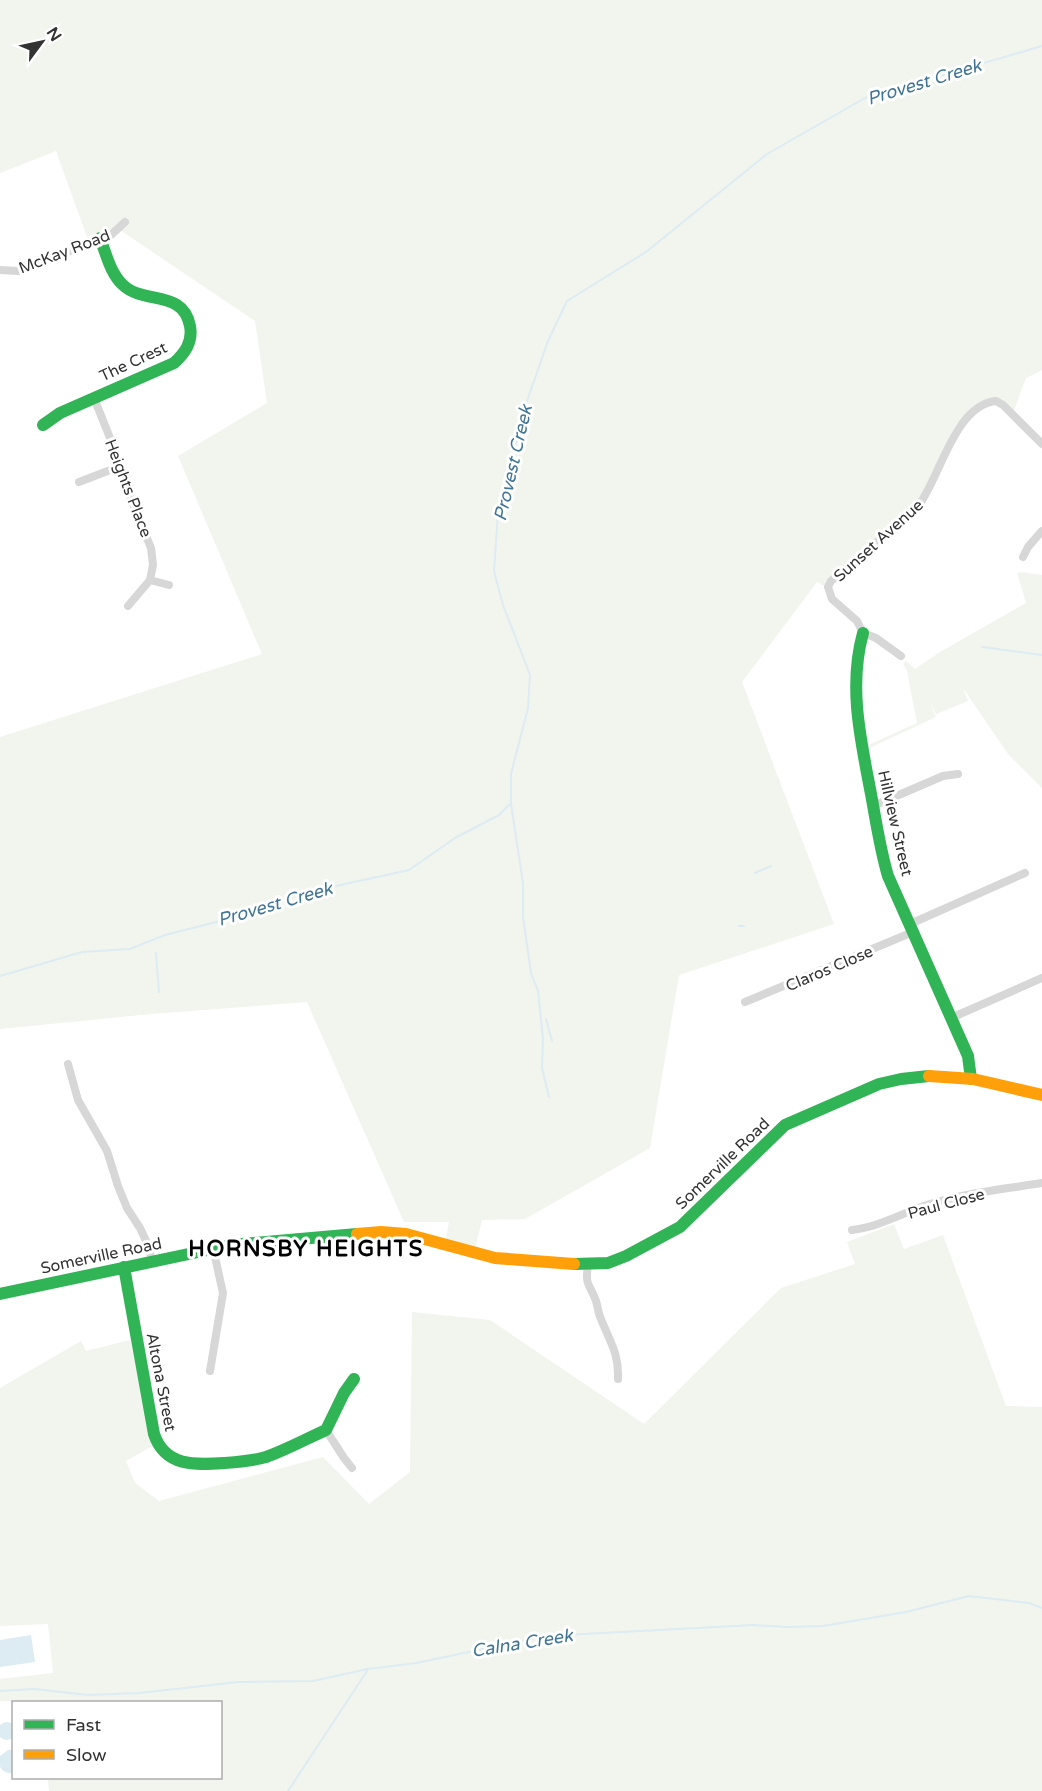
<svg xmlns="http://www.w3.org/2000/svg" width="1042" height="1791" viewBox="0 0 1042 1791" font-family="'Varela Round',sans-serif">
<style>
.green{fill:#f1f5ed}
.water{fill:#ddebf3}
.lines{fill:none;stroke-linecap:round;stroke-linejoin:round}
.stream{stroke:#ddebf3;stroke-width:2}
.street{stroke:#d7d7d7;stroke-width:8}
.fast{stroke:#30b455;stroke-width:12}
.slow{stroke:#ff9f0a;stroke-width:12}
.labels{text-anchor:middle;stroke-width:6;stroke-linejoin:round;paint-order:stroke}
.street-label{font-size:16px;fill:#333;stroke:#fff}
.water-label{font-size:18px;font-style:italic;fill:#3f7597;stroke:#fff}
.district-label{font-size:22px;font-weight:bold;letter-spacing:1.5px;fill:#000;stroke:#fff}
</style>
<rect width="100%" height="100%" fill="#fff"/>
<path class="green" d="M 0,0 L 1042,0 L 1042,370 L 1026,378 L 1013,413 L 998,402 L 965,416 L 955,426 L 919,503 L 826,587 L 817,582 L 742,682 L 834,924 L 679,975 L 650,1148 L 525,1219 L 482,1220 L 475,1249 L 445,1243 L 449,1222 L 404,1222 L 307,1002 L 151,1014 L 0,1029 L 0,737 L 262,654 L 178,456 L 267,403 L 255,321 L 120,230 L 103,231 L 87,237 L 56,151 L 0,173 Z
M 1021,572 L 1042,575 L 1042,788 L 1008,754 L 963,688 L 968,701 L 936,714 L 929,700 L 936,717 L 865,750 L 864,747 L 917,723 L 907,671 L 903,664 L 906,661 L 915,669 L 940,652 L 1026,603 L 1017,573 Z
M 894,1224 L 904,1249 L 943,1235 L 1006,1406 L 1042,1407 L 1042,1791 L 49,1791 L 48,1780 L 55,1778 L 220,1778 L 220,1702 L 0,1701 L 0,1679 L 53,1673 L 48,1624 L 0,1626 L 0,1388 L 81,1341 L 86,1351 L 130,1340 L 154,1445 L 126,1461 L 135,1483 L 159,1501 L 323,1457 L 369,1504 L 410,1472 L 412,1312 L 490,1320 L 644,1424 L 781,1288 L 855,1264 L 847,1242 Z"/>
<path class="water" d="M 31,1635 L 35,1662 L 0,1667 L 0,1640 Z
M-2 1731a9 9 0 1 1 18 0a9 9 0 1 1-18 0Z
M 8,1750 L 13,1750 L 13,1773 C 8,1774 3,1772 0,1767 L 0,1756 Z"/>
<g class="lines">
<path class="stream" d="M 982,647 L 1042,655
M 511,804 L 523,883 L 523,917 L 531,973 L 538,991 L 543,1039 L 542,1068 L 549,1097
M 755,873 L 771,866
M 739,926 L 744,926
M 156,953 L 159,992
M 0,976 L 82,952 L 130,949 L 165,935 L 240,916 L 295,895 L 409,870 L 455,838 L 499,815 L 511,803 L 511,774 L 528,708 L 530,675 L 503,605 L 494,571 L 498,512 L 527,401 L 548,341 L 567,301 L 646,252 L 767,154 L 865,98 L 1042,46
M 546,1019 L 552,1041
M 0,1691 L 35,1689 L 88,1695 L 140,1693 L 238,1682 L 313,1681 L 368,1669 L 416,1663 L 546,1636 L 753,1625 L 787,1627 L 823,1626 L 906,1612 L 969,1596 L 1029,1603 L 1042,1608
M 288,1791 L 367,1671"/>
<path class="street" d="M 0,270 L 18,271 L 32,266 L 111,235 L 125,222
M 94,398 L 116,453 L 118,467 L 151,548 L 153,565 L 150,580 L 169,585
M 79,482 L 118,467
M 1023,557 L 1028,547 L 1042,531
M 128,606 L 150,580
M 901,656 L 876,638 L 863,633 L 857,621 L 832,599 L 828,587 L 831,581 L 917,508 C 940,479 954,405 996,401 L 1003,405 L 1042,444
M 873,806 L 943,776 L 958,774
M 910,924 L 1025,873
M 745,1002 L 913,932
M 951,1018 L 1042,978
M 68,1064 L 78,1100 L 107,1151 L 118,1186 L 127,1208 L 140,1228 L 148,1245 L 152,1261
M 852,1230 C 879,1227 902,1213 927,1205 C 964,1193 1004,1189 1042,1183
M 588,1265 C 585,1287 589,1282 596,1301 C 598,1307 598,1313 601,1319 C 610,1342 619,1353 618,1379
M 210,1371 L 223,1293 L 213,1248
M 326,1430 L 344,1458 L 352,1468"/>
<path class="fast" d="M 43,425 L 60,413 L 174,363 C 185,353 193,342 190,326 C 183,289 144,305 123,285 C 110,273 106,253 100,238
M 863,633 C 848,687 861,741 871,794 C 876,821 880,849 888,876 L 968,1056 L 971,1079
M 574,1264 L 608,1263 L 626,1256 L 680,1227 L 785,1125 L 879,1084 L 901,1079 L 929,1076
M 124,1267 L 154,1434 C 165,1467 195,1465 224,1463 C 238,1462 253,1461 266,1457 C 286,1450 306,1439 326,1430 L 344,1393 L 354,1379
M 0,1294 L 231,1245 L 357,1234"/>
<path class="slow" d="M 929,1076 L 973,1079 L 1042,1095
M 357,1234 L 381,1232 L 406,1234 L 495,1258 L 574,1264"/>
</g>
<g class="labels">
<g class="street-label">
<text transform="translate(64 251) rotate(-21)" y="6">McKay Road</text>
<text transform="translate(133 361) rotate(-25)" y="6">The Crest</text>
<text transform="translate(129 488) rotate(69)" y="6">Heights Place</text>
<text transform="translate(878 540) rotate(-42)" y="6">Sunset Avenue</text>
<text transform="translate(896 823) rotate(77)" y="6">Hillview Street</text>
<text transform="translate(829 968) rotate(-23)" y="6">Claros Close</text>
<text transform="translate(722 1163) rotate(-44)" y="6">Somerville Road</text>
<text transform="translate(946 1203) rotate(-15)" y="6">Paul Close</text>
<text transform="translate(101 1255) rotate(-12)" y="6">Somerville Road</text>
<text transform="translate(162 1382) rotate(79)" y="6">Altona Street</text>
</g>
<g class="water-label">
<text transform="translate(924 82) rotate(-17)" y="6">Provest Creek</text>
<text transform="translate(513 463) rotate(-77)" y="6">Provest Creek</text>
<text transform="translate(275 904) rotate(-16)" y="6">Provest Creek</text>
<text transform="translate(522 1643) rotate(-9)" y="6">Calna Creek</text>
</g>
<g class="district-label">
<text x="306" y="1256">HORNSBY HEIGHTS</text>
</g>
</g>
<rect x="12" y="1701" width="210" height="78" fill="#ffffff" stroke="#adadad" stroke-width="1.5"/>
<rect x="24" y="1720" width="30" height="9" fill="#30b455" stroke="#adadad" stroke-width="1.5"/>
<text x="66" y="1731" font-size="18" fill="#333333">Fast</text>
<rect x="24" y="1750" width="30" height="9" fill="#ff9f0a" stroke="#adadad" stroke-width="1.5"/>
<text x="66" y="1761" font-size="18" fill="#333333">Slow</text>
<g transform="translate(42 42) rotate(57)" stroke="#ffffff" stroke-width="4.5" paint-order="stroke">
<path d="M0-4.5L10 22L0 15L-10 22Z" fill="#333333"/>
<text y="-9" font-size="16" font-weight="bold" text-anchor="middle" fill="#333333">N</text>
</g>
</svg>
